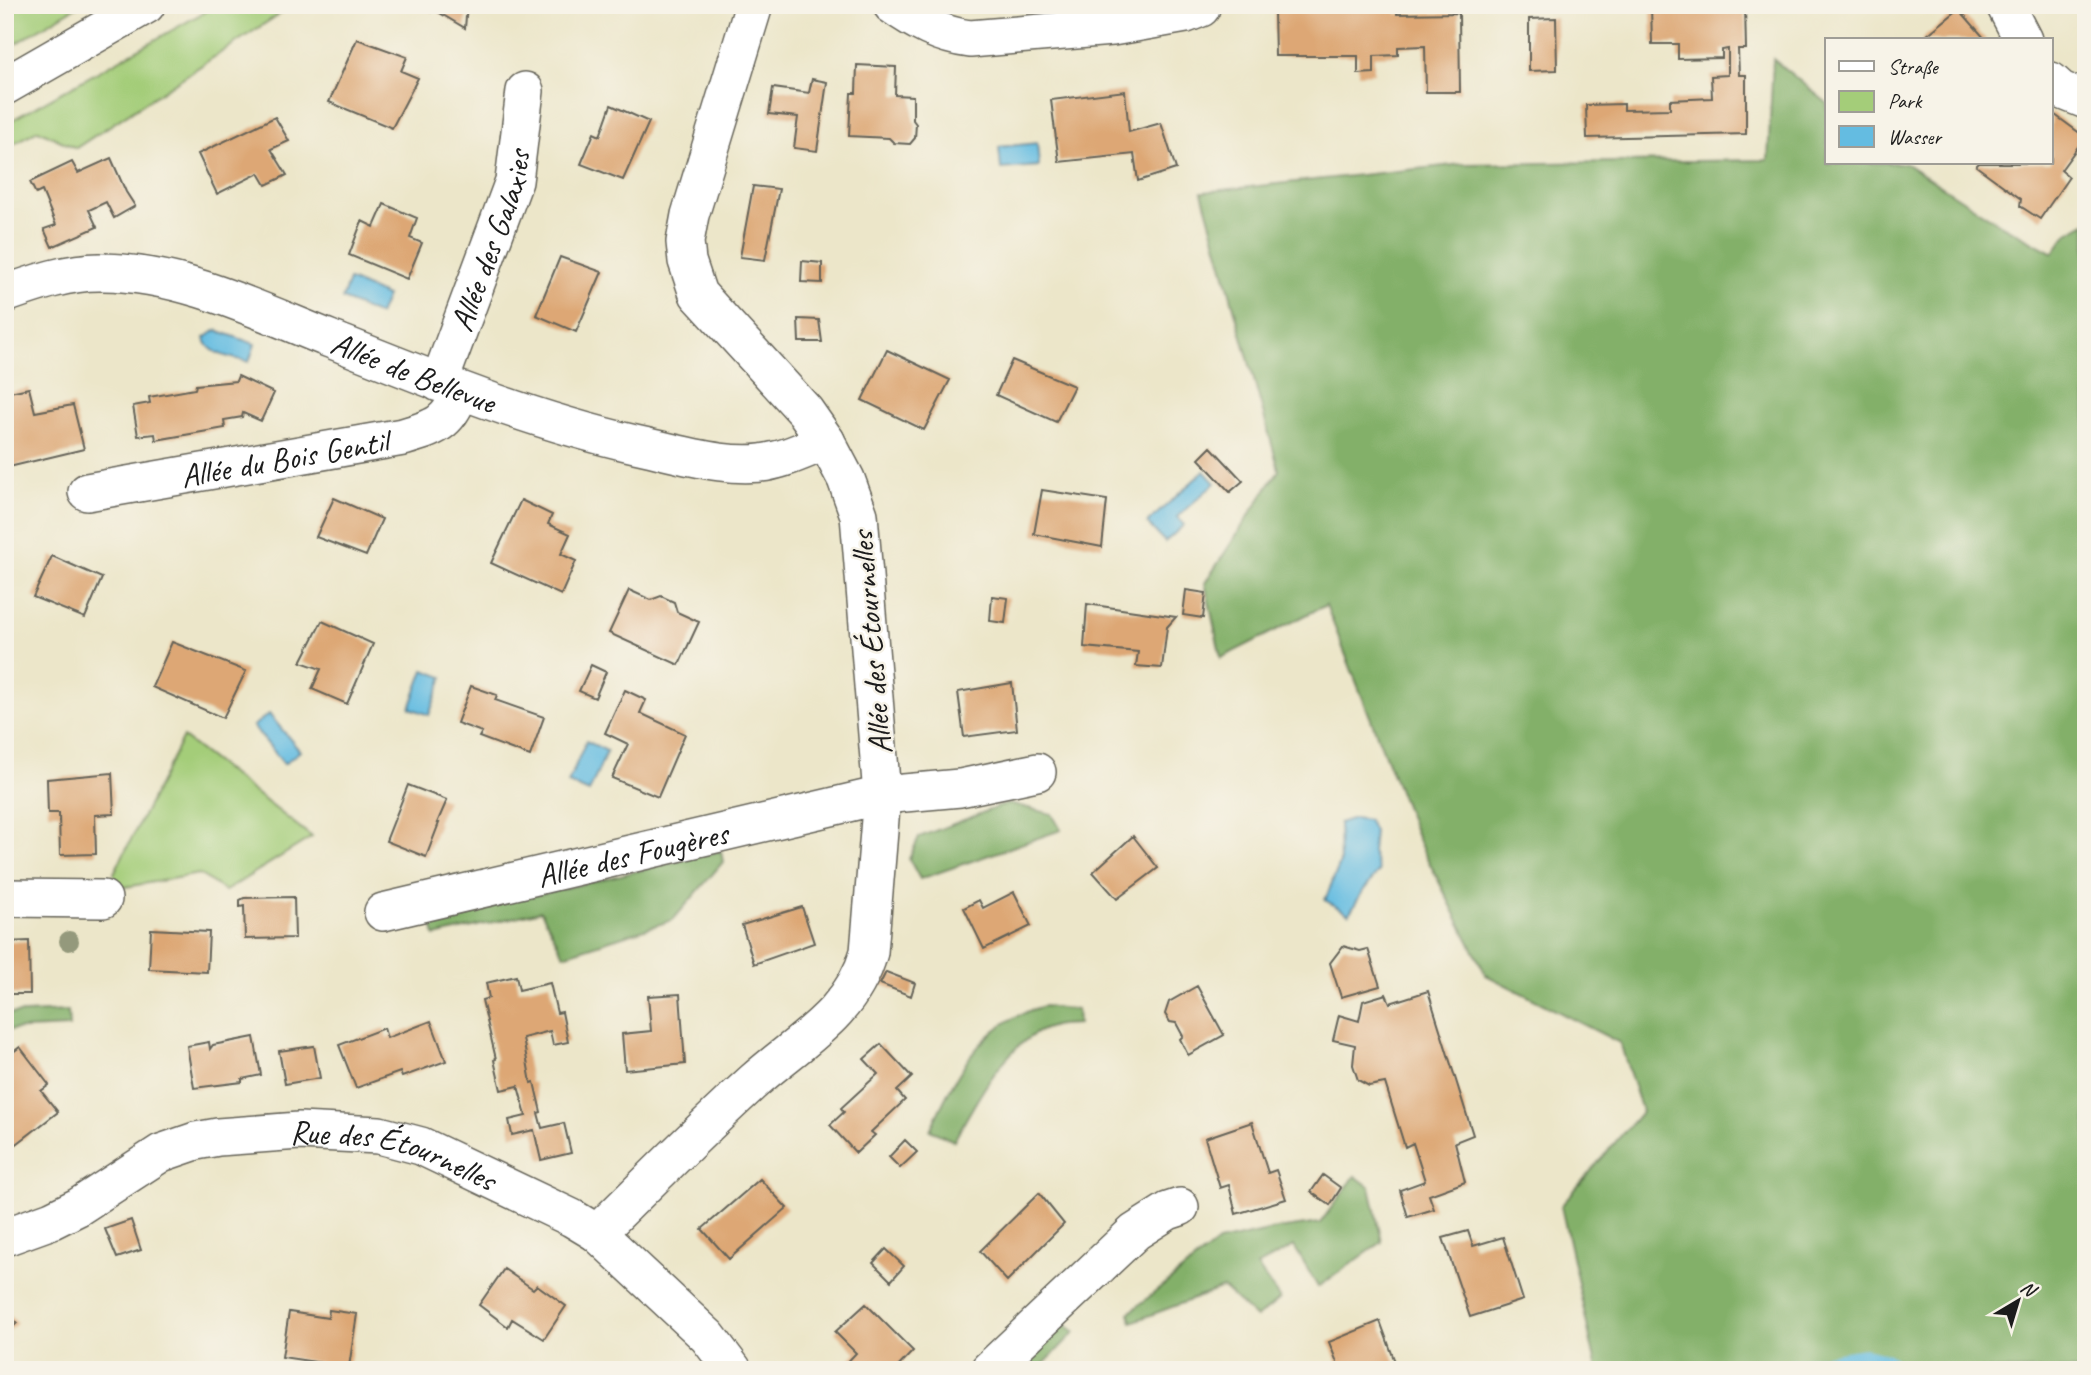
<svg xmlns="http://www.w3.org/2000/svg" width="2091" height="1375" viewBox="0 0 2091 1375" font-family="Caveat,sans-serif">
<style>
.green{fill:#a4cd79;stroke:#60744a;stroke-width:2}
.forest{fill:#83b069;stroke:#506642;stroke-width:2}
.water{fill:#64bce1;stroke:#406c7e;stroke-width:2}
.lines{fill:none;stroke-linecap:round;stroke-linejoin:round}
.stream{stroke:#64bce1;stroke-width:10}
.building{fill:#dda775}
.minor-casing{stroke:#656359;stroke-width:40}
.minor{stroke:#fff;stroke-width:37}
.tree{fill:#94997c}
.labels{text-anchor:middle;stroke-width:5;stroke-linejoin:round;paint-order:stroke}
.street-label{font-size:33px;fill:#1c1c1c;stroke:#f7f3e8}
</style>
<rect width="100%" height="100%" fill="#f7f3e8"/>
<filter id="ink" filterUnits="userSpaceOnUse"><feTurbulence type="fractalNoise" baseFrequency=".0143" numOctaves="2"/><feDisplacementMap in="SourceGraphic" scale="14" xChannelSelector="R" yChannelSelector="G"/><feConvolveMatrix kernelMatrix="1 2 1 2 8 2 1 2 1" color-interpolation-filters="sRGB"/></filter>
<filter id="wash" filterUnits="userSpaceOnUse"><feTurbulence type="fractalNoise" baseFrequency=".00686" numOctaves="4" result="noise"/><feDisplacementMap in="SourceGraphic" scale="28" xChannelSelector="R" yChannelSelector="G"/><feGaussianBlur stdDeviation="1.57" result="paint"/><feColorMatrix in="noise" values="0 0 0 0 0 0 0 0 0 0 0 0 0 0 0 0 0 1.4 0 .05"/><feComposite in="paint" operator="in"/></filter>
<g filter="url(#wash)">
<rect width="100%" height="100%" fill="#ece6c9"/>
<path class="green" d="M 5,5 L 79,5 L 5,50 Z
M 217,5 L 293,5 L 76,148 L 38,130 L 5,149 L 5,124 Z
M 183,737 L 312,837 L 225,891 L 199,874 L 114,889 L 114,873 Z"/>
<path class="forest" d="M 1773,59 L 1827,103 L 1827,163 L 1905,163 L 2000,224 L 2053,253 L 2068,233 L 2086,223 L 2086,1370 L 1597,1370 L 1561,1206 L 1642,1111 L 1620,1043 L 1486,975 L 1420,844 L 1326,605 L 1221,658 L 1205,583 L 1279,470 L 1202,192 L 1463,164 L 1768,160 Z
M 1008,803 L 1052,814 L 1061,830 L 920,879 L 909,859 L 919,837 Z
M 721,851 L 723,862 L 673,920 L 564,955 L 541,911 L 435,936 L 431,920 Z
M 1044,1006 L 1077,1010 L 1078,1024 C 1069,1025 1059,1024 1051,1027 C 1008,1038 974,1104 954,1141 L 930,1130 C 956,1075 980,1022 1044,1006 Z
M 68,1011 L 69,1027 L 5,1030 L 5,1014 Z
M 1355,1176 L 1370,1187 L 1382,1242 L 1318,1287 L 1294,1246 L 1257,1266 L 1280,1299 L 1256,1318 L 1223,1288 L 1132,1322 L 1129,1313 L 1218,1242 L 1277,1229 L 1320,1223 Z
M 1064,1324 L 1075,1332 L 1038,1370 L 1020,1370 Z"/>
<path class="water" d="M 1037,143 L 1039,166 L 1001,169 L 999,147 Z
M 349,280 L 387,296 L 379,315 L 342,299 Z
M 216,330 L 255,344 L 249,362 C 234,358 207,355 205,338 Z
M 1204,471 L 1215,483 L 1177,517 L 1184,525 L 1165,542 L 1147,523 Z
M 424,670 L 443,677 L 429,715 L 410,708 Z
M 269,714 L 300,751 L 284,764 L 253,726 Z
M 586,741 L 607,751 L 589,792 L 568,783 Z
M 1354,818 L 1368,820 L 1374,831 L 1372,852 L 1379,871 L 1363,891 L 1349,914 L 1325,900 L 1340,863 L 1339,823 Z"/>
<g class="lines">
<path class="stream" d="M 1762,1370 L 1865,1353 L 1885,1358 L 1903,1370"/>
</g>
<g id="blocks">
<path class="building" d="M 423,5 L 467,5 L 465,28 L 433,9 L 431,12 Z
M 1352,5 L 1397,6 L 1397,14 L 1459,13 L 1460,92 L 1426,92 L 1425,46 L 1398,47 L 1398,55 L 1374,56 L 1374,73 L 1358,74 L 1358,56 L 1275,56 L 1274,11 L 1332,9 L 1332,7 Z
M 1651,5 L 1745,5 L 1746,49 L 1738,49 L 1739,75 L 1746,75 L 1746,134 L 1587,138 L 1586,105 L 1624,104 L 1624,110 L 1670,109 L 1670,100 L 1712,98 L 1711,76 L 1728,75 L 1728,49 L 1722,50 L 1722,58 L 1678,59 L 1678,44 L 1652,44 Z
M 1959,9 L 1986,40 L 1921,40 Z
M 1556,18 L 1557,70 L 1529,71 L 1529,19 Z
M 357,39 L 407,57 L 401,71 L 418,78 L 392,128 L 329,102 Z
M 857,65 L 896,67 L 895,95 L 913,96 L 913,120 L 916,124 L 915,138 L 910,144 L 894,143 L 889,138 L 849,136 L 851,93 L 856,93 Z
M 812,79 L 827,82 L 817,151 L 794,148 L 798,117 L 769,114 L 773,88 L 809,93 Z
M 1125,91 L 1129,132 L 1161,123 L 1176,169 L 1138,181 L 1134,154 L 1059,162 L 1051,100 Z
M 611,105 L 649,122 L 623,180 L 581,164 L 594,133 L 600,136 Z
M 2051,112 L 2085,137 L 2061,170 L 2069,177 L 2040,219 L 2020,206 L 2021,199 L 1976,166 L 1979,163 L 2051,163 Z
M 275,117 L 289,141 L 271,149 L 287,175 L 266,185 L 259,173 L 217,194 L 198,154 Z
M 111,158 L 126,192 L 135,206 L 114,218 L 106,202 L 89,210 L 97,227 L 52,247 L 44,229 L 56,225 L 42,191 L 36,194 L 30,182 L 72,162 L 78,173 Z
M 753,186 L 779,189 L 765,260 L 740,257 Z
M 384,204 L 417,218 L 410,238 L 422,243 L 407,279 L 349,255 L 362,221 L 374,227 Z
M 560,257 L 602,272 L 576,332 L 536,315 Z
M 802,261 L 822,263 L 822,283 L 801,282 Z
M 798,319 L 819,320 L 822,342 L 799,342 Z
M 887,350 L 950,380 L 924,430 L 862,400 Z
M 1012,360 L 1074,386 L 1056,422 L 996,395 Z
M 238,376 L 274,393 L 261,421 L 243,413 L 242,417 L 224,420 L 225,428 L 156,440 L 155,434 L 138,436 L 133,406 L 150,403 L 149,397 L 195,389 L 196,385 L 236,381 Z
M 29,388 L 35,412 L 73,405 L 84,449 L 5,468 L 5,393 Z
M 1211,447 L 1243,481 L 1230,492 L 1199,459 Z
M 1042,490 L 1107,500 L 1102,547 L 1034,534 Z
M 334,498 L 382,519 L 366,556 L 316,537 Z
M 521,500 L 552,515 L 548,524 L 570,534 L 561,554 L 576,561 L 561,595 L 491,563 Z
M 52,556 L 102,578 L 85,618 L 33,597 Z
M 629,590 L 651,600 L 661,596 L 674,602 L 677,612 L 699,622 L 679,665 L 609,633 Z
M 1186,590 L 1206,593 L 1203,618 L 1183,615 Z
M 992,596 L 1008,598 L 1005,623 L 990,621 Z
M 1087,604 L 1176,617 L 1167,627 L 1162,668 L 1136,666 L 1138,652 L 1084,647 Z
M 322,621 L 373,644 L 347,704 L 312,689 L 321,669 L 301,662 Z
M 172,642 L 246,671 L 223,718 L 152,687 Z
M 591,665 L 606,672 L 595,698 L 579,691 Z
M 1012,683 L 1017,730 L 964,737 L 958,692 Z
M 471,686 L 497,695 L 495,700 L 544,717 L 530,756 L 479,737 L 482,732 L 457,723 Z
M 625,690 L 646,700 L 640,713 L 685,734 L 658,797 L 612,778 L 628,744 L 605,733 Z
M 112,773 L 114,814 L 95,815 L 96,854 L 60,855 L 59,813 L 48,813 L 47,779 Z
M 408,785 L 447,800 L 437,823 L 439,823 L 426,857 L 386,841 Z
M 1133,836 L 1158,868 L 1117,899 L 1093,872 Z
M 1014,892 L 1031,926 L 984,949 L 964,908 L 979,900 L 983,908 Z
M 294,897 L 295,938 L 245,939 L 244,906 L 240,907 L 240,900 L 244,898 Z
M 802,907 L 814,943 L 754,964 L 742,925 Z
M 151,929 L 209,932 L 207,972 L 149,969 Z
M 29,941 L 30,994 L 11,994 L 11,1006 L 5,1006 L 5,942 Z
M 1343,946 L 1360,951 L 1368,949 L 1380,986 L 1341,997 L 1330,963 Z
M 886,972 L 915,983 L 911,996 L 880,984 Z
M 516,976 L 519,990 L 550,983 L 557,1013 L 562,1012 L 568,1042 L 553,1045 L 550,1031 L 523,1038 L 531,1083 L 534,1082 L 541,1112 L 538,1113 L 542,1128 L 564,1123 L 571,1153 L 541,1160 L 534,1130 L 512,1135 L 509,1120 L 526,1116 L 518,1086 L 501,1090 L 494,1060 L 496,1059 L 482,1000 L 489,998 L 486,983 Z
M 1197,986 L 1224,1035 L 1188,1055 L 1180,1039 L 1183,1036 L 1176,1023 L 1170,1022 L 1165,1014 L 1169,1002 Z
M 1428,991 L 1473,1135 L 1455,1142 L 1465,1182 L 1429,1195 L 1434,1209 L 1408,1217 L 1400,1190 L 1425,1181 L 1413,1143 L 1405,1147 L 1385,1083 L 1369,1086 L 1358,1080 L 1353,1065 L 1355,1045 L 1333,1040 L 1339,1015 L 1359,1021 L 1363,1001 L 1386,994 L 1390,1003 Z
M 680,994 L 685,1064 L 625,1070 L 622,1034 L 651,1031 L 648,996 Z
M 431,1021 L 446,1061 L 402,1077 L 400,1072 L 356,1088 L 339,1045 L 384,1028 L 387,1038 Z
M 254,1037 L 261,1075 L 242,1079 L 242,1082 L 194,1088 L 187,1046 L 209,1042 L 210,1049 L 213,1045 Z
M 881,1044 L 912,1077 L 897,1091 L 905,1100 L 871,1132 L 875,1135 L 856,1153 L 830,1125 L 844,1112 L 841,1108 L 878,1074 L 864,1059 Z
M 314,1046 L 320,1078 L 285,1084 L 279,1051 Z
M 20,1047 L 49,1085 L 41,1091 L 58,1112 L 5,1153 L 5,1058 Z
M 1252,1122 L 1268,1173 L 1276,1170 L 1286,1199 L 1236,1214 L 1229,1185 L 1220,1188 L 1205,1138 Z
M 905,1140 L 917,1152 L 900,1168 L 889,1157 Z
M 1323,1175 L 1341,1188 L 1330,1205 L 1311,1192 Z
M 760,1179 L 787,1208 L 729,1259 L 702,1229 Z
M 1039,1193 L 1064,1224 L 1007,1281 L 980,1251 Z
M 131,1220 L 141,1250 L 117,1258 L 105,1229 Z
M 1468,1231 L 1473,1246 L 1503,1237 L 1523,1300 L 1470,1317 L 1443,1238 Z
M 886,1249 L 904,1266 L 891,1281 L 873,1263 Z
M 504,1269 L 533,1289 L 537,1285 L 566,1306 L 544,1339 L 512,1319 L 508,1327 L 479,1305 Z
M 866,1304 L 913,1351 L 895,1370 L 840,1370 L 856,1353 L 835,1332 Z
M 5,1310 L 17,1323 L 5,1335 Z
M 329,1310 L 357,1314 L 349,1367 L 282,1357 L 289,1312 L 328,1318 Z
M 1380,1321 L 1398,1370 L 1340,1370 L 1329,1342 Z"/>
</g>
</g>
<g filter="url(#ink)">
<use href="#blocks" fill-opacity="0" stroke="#656359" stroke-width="2"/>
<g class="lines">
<defs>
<g id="minor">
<path d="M 892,5 C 916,22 940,35 970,39 L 1112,27 L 1186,14 L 1201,8"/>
<path d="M 2005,5 L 2023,40"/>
<path d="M 2051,81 L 2061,90 L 2086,100"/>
<path d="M 5,86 L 146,5"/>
<path id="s1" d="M 5,294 C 36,283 70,271 103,272 C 183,273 257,310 330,339 C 430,379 530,420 635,444 C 677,453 735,472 776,460 C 793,456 809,448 826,441"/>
<path id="s2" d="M 439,383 L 514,181 L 525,91"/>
<path id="s3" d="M 87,492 L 403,437 C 434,428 449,424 460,392"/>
<path d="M 5,898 L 103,899"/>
<path id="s4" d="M 383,912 L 882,795 L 960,788 L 1037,772"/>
<path d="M 597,1233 C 649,1182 700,1130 754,1081 C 799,1041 852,1014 869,952 L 882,795 L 859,515 L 846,479 L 826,441 L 805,411 L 698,294 L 687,261 L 685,242 L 690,215 L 754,5"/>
<path id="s5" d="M 5,1237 L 52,1220 L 78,1207 L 161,1153 L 196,1141 L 218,1137 L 299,1131 L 379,1135 L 421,1146 L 572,1218 L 597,1233 L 708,1337 L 733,1370"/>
<path d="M 989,1370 L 1135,1232 L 1168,1211 L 1180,1207"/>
</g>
</defs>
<use href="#minor" class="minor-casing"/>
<use href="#minor" class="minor"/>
</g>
<circle class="tree" cx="69" cy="941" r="10"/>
</g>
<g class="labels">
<g class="street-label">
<text dy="12" stroke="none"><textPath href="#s2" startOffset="152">Allée des Galaxies</textPath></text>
<text dy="12" stroke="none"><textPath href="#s1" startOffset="429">Allée de Bellevue</textPath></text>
<text dy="12" stroke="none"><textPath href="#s3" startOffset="200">Allée du Bois Gentil</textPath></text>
<text transform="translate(870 643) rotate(-95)" y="12">Allée des Étournelles</text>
<text dy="12" stroke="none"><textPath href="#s4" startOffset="256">Allée des Fougères</textPath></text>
<text dy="12" stroke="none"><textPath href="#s5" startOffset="416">Rue des Étournelles</textPath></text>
</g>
</g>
<rect width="2091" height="1375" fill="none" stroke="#f7f3e8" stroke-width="28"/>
<rect x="1825" y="38" width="228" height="126" fill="#f7f3e8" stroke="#9f9d96" stroke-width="2"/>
<rect x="1839" y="61" width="35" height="10" fill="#ffffff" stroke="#9f9d96" stroke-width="2"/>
<text x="1888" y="74" font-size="21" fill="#1c1c1c">Straße</text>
<rect x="1839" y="91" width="35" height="21" fill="#a4cd79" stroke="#9f9d96" stroke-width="2"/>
<text x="1888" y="108" font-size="21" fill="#1c1c1c">Park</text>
<rect x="1839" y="126" width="35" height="21" fill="#64bce1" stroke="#9f9d96" stroke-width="2"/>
<text x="1888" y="144" font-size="21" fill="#1c1c1c">Wasser</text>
<g transform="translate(2018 1301) rotate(38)" stroke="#f7f3e8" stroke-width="5" paint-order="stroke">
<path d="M0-5L12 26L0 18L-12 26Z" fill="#1c1c1c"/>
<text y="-10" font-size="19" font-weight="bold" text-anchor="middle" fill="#1c1c1c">N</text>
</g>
</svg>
